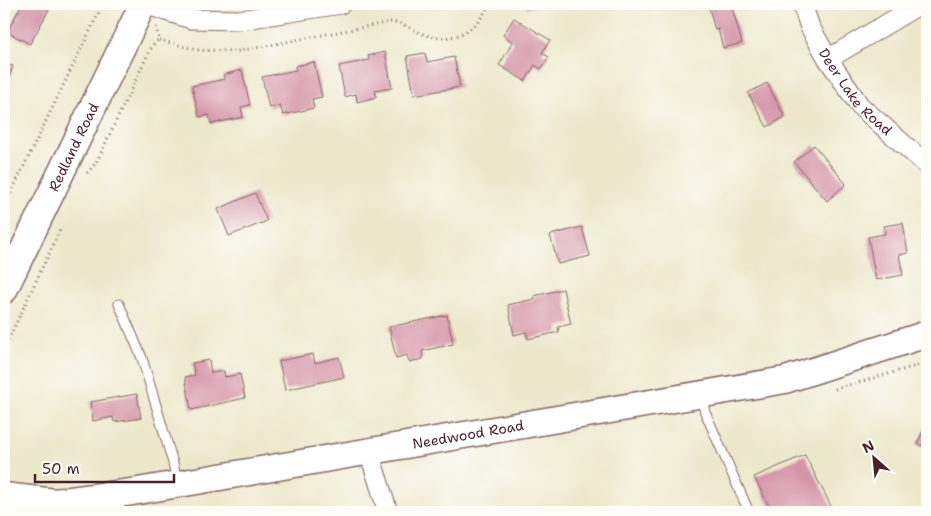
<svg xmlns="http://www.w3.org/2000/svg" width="931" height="516" viewBox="0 0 931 516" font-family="'Shantell Sans',sans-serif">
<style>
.building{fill:#d594a8}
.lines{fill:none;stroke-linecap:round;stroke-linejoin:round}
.lane-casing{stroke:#836563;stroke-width:11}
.street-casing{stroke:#836563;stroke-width:21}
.secondary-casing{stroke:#836563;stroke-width:29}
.path{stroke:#836563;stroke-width:3;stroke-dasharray:1 4;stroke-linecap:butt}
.lane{stroke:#fff;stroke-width:9}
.street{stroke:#fff;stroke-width:19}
.secondary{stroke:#fff;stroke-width:26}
.labels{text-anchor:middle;stroke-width:4.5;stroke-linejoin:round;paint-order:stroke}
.street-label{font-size:14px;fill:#4a1f2b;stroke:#fdfcf7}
</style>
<rect width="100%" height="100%" fill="#fdfcf7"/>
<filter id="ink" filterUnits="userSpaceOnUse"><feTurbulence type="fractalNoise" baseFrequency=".02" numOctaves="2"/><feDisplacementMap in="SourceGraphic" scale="10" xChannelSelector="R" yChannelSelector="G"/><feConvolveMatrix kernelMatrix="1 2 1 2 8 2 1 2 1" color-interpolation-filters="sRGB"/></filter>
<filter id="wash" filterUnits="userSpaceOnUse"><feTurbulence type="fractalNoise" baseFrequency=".0096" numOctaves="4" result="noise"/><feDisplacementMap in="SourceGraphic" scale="20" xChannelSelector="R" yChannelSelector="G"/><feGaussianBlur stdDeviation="1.12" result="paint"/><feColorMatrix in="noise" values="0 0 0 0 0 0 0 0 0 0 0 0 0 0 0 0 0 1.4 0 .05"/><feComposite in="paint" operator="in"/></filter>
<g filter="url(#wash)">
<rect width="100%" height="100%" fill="#ede8cc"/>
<g id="blocks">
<path class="building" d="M 22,4 L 52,4 L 30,44 L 7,32 Z
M 526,4 L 545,4 L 545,5 L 527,8 Z
M 708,4 L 731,4 L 742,43 L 723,48 L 718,29 L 715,30 Z
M 514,18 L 550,40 L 542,53 L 549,57 L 541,69 L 535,65 L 525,81 L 499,65 L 513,42 L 503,35 Z
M 385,52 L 392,88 L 375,91 L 376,97 L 357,102 L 356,94 L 345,97 L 339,66 L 369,60 L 368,56 Z
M 425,53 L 427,62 L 454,57 L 460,87 L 414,95 L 407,56 Z
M 314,62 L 322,97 L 312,99 L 314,108 L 283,115 L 280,105 L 269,108 L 262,77 L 296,70 L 295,66 Z
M 4,64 L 13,66 L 4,94 Z
M 242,70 L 250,105 L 241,107 L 243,117 L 211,124 L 209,115 L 199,117 L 192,86 L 225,79 L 223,75 Z
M 767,83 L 785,117 L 767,127 L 748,93 Z
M 814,145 L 846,184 L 827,201 L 794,162 Z
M 255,193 L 267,221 L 229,236 L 218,209 Z
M 903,223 L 908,253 L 899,255 L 903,275 L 876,280 L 868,237 L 885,234 L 884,226 Z
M 582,227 L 590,256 L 558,264 L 550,235 Z
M 563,289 L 571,324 L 558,327 L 559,332 L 528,339 L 526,332 L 514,335 L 508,305 L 535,299 L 534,296 Z
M 447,315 L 453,344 L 422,351 L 423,359 L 409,362 L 407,355 L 396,358 L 389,327 Z
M 313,354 L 315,363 L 339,357 L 344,377 L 285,390 L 279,361 Z
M 209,360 L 211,373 L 224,371 L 225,377 L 240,374 L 245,398 L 191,410 L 185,377 L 195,375 L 192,363 Z
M 137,394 L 141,418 L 114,422 L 113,417 L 93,421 L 90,402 Z
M 927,423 L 927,448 L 917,444 Z
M 805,455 L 834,512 L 772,512 L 754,477 Z"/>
</g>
</g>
<g filter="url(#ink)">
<use href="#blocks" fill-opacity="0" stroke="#836563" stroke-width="1"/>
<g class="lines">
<defs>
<path id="lane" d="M 119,304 L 142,358 L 173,463 L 177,482
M 701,397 L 705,412 L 749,512"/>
<g id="street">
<path d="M 144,4 L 191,19 L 240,20 L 341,4"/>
<path id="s1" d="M 802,4 L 810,27 L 828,59 L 860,106 L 927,165"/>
<path d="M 828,59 L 920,4"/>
<path d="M 369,452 L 388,512"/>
</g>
<g id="secondary">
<path id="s2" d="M 4,290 L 143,4"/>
<path id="s3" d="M 4,496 L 55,502 L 132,492 L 785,380 L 927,334"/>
</g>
</defs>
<use href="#lane" class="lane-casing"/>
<use href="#street" class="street-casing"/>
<use href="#secondary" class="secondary-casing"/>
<path class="path" d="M 159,40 L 197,50 L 239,51 L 390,22 C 402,22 412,30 423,34 C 452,45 477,31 489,4
M 87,173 L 96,163 L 150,50 L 155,42 L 159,40 L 156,27
M 4,207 L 103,4
M 4,349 L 60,230
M 835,389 L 927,363"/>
<use href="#lane" class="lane"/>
<use href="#street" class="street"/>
<use href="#secondary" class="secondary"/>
</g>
</g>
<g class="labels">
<g class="street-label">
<text dy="5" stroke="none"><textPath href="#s1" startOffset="104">Deer Lake Road</textPath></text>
<text dy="5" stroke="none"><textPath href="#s2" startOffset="159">Redland Road</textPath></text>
<text dy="5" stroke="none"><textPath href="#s3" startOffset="470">Needwood Road</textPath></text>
</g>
</g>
<rect width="931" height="516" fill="none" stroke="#fdfcf7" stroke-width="20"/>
<g transform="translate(874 458) rotate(333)" stroke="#fdfcf7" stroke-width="4" paint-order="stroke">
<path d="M0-4L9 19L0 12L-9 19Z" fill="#4a1f2b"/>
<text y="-8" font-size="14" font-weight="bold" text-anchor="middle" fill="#4a1f2b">N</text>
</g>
<path d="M35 474v8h139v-8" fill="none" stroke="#4a1f2b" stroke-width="2.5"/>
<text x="42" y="474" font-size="15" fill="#4a1f2b" stroke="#fdfcf7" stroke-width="4" paint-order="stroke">50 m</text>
</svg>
